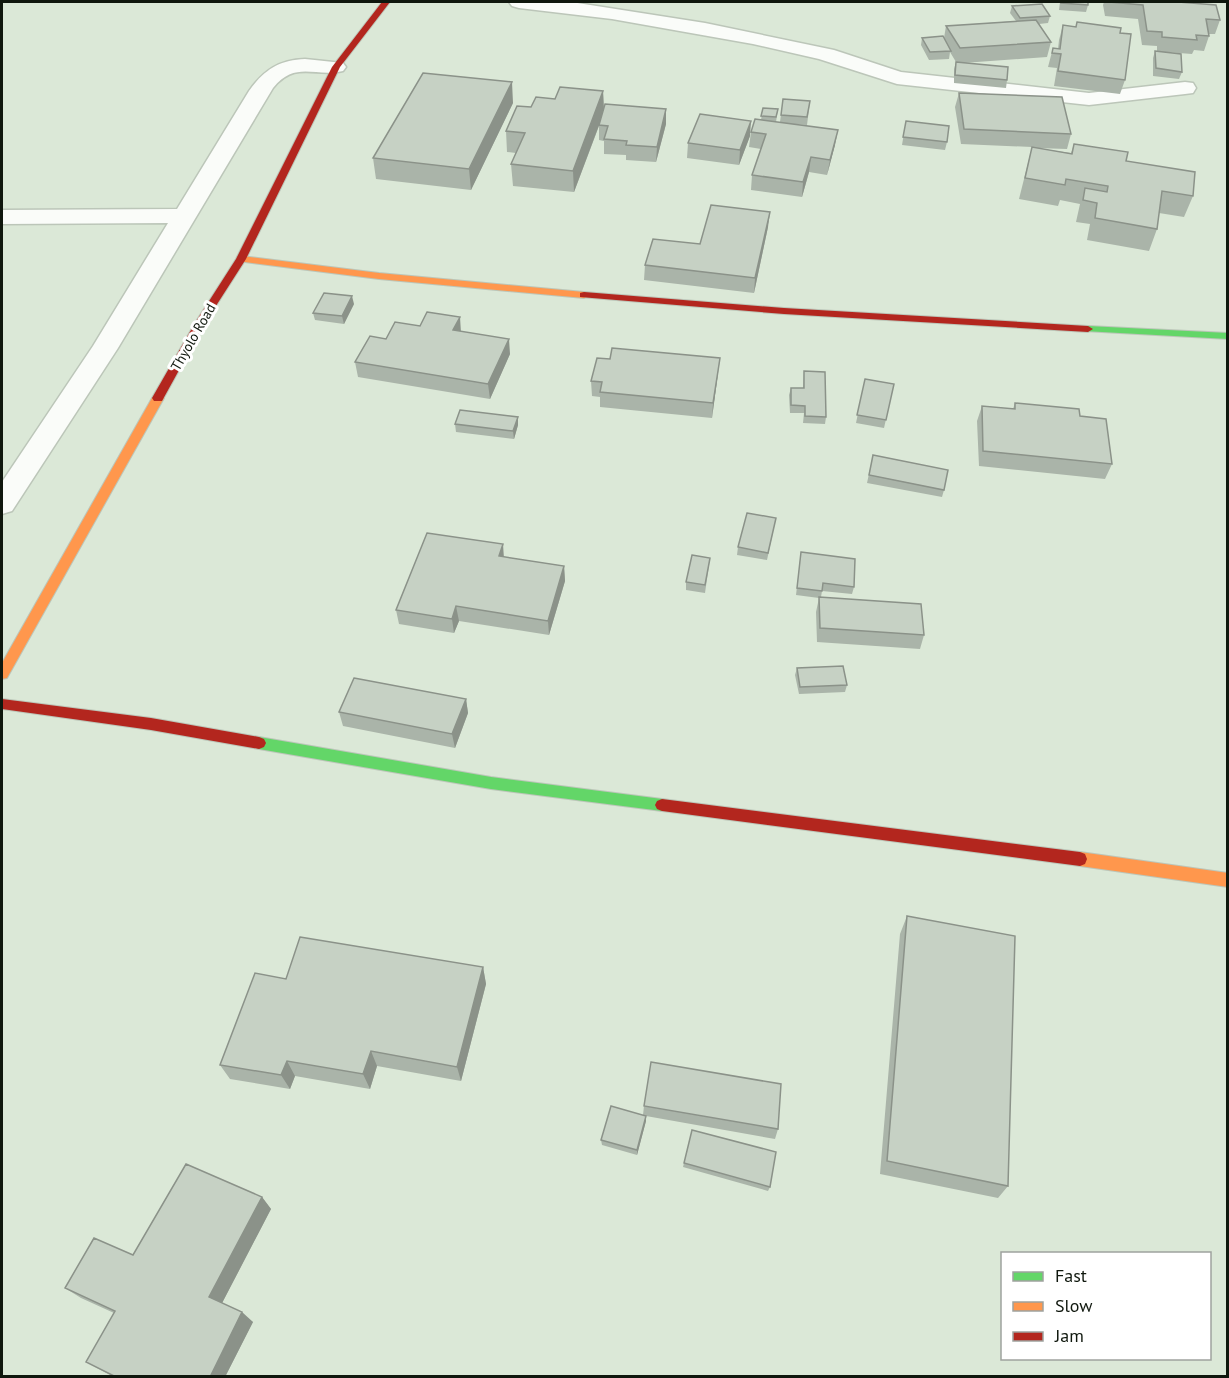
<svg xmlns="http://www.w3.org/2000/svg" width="1229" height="1378" viewBox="0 0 1229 1378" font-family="'PT Sans',sans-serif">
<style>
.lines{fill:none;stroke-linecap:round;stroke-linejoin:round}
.street-casing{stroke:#bcc6b9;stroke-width:3}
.fast-casing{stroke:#bcc6b9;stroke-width:2}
.slow-casing{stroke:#bcc6b9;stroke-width:2}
.jam-casing{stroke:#bcc6b9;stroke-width:2}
.street{fill:#fafcf9;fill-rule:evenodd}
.fast{fill:#63d668;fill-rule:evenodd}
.slow{fill:#ff974d;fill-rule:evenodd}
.jam{fill:#b3261e;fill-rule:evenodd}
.wall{fill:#aab4a9}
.shaded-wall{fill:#8b9289}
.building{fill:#c6d1c4;stroke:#8b9289;stroke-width:1.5}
.labels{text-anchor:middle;stroke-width:6;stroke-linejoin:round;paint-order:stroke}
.far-street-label{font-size:14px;fill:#0f170d;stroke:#fff}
</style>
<rect width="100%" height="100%" fill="#dbe8d7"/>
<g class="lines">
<defs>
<path id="street" d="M 509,2 L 571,2 L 705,23 L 834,50 L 901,72 L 1089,93 L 1185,82 L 1193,83 L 1196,88 L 1193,93 L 1185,94 L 1089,105 L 897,84 L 819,59 L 753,44 L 612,19 L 519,8 L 512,6 Z
M 305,59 L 343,63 L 346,67 L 343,71 C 315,78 296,60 273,88 L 118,348 L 12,511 L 2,514 L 2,482 L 93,346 L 168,223 L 2,224 L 2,210 L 177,209 L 249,91 C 264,70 279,60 305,59 Z"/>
<path id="fast" d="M 1088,326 L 1228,333 L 1228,339 L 1084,331 L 1083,329 Z
M 259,737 L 491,777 L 662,799 L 667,801 L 669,805 L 667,809 L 662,811 L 491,789 L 259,749 L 254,747 L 252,743 L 254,739 Z"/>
<path id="slow" d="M 241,256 L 379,273 L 584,292 L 589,295 L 584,298 L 379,279 L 237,261 L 237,257 Z
M 158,394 L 164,398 L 7,678 L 2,679 L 2,663 L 152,398 Z
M 1080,852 L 1228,873 L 1228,887 L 1080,866 L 1075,864 L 1073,859 L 1075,854 Z"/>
<path id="jam" d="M 382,2 L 390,2 L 340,67 L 246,259 L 205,323 L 162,401 L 154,401 L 152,398 L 195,323 L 236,259 L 332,67 Z
M 584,292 L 784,308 L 1088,326 L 1093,329 L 1088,332 L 784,314 L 580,297 L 580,293 Z
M 2,699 L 151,718 L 259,737 L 264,739 L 266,743 L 264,747 L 259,749 L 151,730 L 2,709 Z
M 662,799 L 1080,852 L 1085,854 L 1087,859 L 1085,864 L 1080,866 L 662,811 L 657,809 L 655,805 L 657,801 Z"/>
</defs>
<use href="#street" class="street-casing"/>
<use href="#fast" class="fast-casing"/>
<use href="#slow" class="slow-casing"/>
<use href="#jam" class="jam-casing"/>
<use href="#street" class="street"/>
<use href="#fast" class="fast"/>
<use href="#slow" class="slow"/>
<use href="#jam" class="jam"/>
</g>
<path class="wall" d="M 1060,2 L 1088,2 L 1088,5 L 1086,12 L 1059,10 Z
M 1104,2 L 1178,2 L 1220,20 L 1215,34 L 1209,34 L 1209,36 L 1204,51 L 1194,50 L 1192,54 L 1166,52 L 1182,72 L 1179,79 L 1153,76 L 1153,58 L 1155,51 L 1157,51 L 1157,46 L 1142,45 L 1138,19 L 1105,16 L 1103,5 Z
M 1012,6 L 1050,16 L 1048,23 L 1039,24 L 1051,42 L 1047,57 L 963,63 L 1007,80 L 1006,88 L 954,83 L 954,69 L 956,62 L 950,52 L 949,59 L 929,60 L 921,45 L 922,38 L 944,38 L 946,26 L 1016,21 L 1010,13 Z
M 1077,22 L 1120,33 L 1125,80 L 1120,94 L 1054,86 L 1057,68 L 1048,67 L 1053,48 L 1058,49 L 1059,40 L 1063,25 L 1076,27 Z
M 603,91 L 604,109 L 666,109 L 666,124 L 656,162 L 626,160 L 626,155 L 604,154 L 604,141 L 599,140 L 599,126 L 574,192 L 513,186 L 511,164 L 516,153 L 507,152 L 506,131 L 531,107 Z
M 959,93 L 1071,134 L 1067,149 L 1036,148 L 1071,153 L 1074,144 L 1126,161 L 1193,196 L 1184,217 L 1159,213 L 1157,229 L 1149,251 L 1087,240 L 1090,224 L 1076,222 L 1080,204 L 1060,200 L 1058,206 L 1019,199 L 1032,147 L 961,144 L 955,107 Z
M 783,99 L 810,101 L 807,125 L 793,124 L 835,145 L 827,175 L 809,172 L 802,197 L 751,190 L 752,175 L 761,149 L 749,147 L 751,132 L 761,120 L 763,108 L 778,109 L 776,122 L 780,122 Z
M 513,103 L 471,190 L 376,179 L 373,158 Z
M 906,121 L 947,142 L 945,150 L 902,145 Z
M 750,136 L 739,165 L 687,158 L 688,143 Z
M 768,227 L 754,293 L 644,280 L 645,265 L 700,244 Z
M 354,304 L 344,324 L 315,320 L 313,313 Z
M 420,326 L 461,331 L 510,354 L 490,399 L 358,377 L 355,362 L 386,339 Z
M 804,371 L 826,417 L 825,424 L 803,423 L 804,413 L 790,413 L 789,395 L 791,388 L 803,388 Z
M 718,373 L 712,418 L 600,407 L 600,397 L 592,396 L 591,381 Z
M 865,379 L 894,384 L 884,428 L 856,423 Z
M 1015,403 L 1080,416 L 1112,464 L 1105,479 L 979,466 L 977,421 L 982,406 L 1013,409 Z
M 455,424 L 518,425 L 514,439 L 456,432 Z
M 873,455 L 944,490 L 942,497 L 867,483 Z
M 776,518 L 767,560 L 737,555 L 738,547 Z
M 801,552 L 854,587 L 852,594 L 822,591 L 821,597 L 924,635 L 920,649 L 817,642 L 816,612 L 819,598 L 796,595 Z
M 504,557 L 564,566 L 565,581 L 549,635 L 459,621 L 454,633 L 399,624 L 396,610 Z
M 710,558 L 705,593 L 686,590 L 686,582 Z
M 797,668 L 847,685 L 845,692 L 799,694 L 795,675 Z
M 466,699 L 468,713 L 455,748 L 343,726 L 339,712 Z
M 907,916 L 1008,1186 L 998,1198 L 880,1174 L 900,934 Z
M 483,967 L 486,984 L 461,1081 L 377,1066 L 370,1089 L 295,1076 L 290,1089 L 230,1079 L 220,1065 L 286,979 Z
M 644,1106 L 778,1129 L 775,1139 L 646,1116 L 646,1121 L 637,1155 L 602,1145 L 601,1140 L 643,1115 Z
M 684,1163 L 770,1187 L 768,1191 L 683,1167 Z
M 262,1197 L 271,1209 L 222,1303 L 253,1322 L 225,1377 L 114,1377 L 86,1362 L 114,1313 L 81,1298 L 65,1288 L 133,1255 Z"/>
<path class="shaded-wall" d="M 512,82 L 513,103 L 471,190 L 469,169 Z
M 603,91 L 604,112 L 574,192 L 573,171 Z
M 666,109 L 666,124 L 656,162 L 657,147 Z
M 751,121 L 750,136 L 739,165 L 740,150 Z
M 838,130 L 835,145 L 827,175 L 830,160 Z
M 811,157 L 809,172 L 802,197 L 803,182 Z
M 770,212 L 768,227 L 754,293 L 755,278 Z
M 352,296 L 354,304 L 344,324 L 342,316 Z
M 460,317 L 461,333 L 453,330 Z
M 509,339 L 510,354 L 490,399 L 488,384 Z
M 720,358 L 712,418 L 713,403 Z
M 518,417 L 518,425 L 514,439 L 513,431 Z
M 503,544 L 504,559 L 499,556 Z
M 564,566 L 565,581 L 549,635 L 548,621 Z
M 456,606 L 459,621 L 454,633 L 452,619 Z
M 466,699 L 468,713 L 455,748 L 452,734 Z
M 483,967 L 486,984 L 461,1081 L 457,1067 Z
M 371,1051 L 377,1066 L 370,1089 L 363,1074 Z
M 287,1061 L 295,1076 L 290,1089 L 281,1075 Z
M 646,1116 L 646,1121 L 637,1155 L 637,1150 Z
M 262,1197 L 271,1209 L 220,1307 L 209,1297 Z
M 242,1312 L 253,1322 L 225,1377 L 210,1377 Z"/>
<path class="building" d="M 1061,2 L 1088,2 L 1088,5 L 1061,3 Z
M 1109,2 L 1178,2 L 1216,5 L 1220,20 L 1206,19 L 1209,36 L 1196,35 L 1197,40 L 1162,37 L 1162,32 L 1147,31 L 1143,5 Z
M 1042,4 L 1050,16 L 1020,18 L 1012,6 Z
M 1036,20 L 1051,42 L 960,48 L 946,26 Z
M 1077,22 L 1121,28 L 1120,33 L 1131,34 L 1125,80 L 1058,71 L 1061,54 L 1052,53 L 1053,48 L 1060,49 L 1063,25 L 1076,27 Z
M 943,36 L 951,51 L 930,52 L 922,38 Z
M 1155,51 L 1181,54 L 1182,72 L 1156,68 Z
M 956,62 L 1008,67 L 1007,80 L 955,75 Z
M 423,73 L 512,82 L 469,169 L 373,158 Z
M 560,87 L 603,91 L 573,171 L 511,164 L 525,133 L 506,131 L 517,106 L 531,107 L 536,97 L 555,99 Z
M 959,93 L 1062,97 L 1071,134 L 964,129 Z
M 783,99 L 810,101 L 807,117 L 781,115 Z
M 605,104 L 666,109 L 657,147 L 626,145 L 627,141 L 604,139 L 608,126 L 599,125 Z
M 763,108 L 778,109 L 776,117 L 761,116 Z
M 700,114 L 751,121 L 740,150 L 688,143 Z
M 755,119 L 838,130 L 830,160 L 811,157 L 803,182 L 752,175 L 766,134 L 751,132 Z
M 906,121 L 949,126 L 947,142 L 903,137 Z
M 1074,144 L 1128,152 L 1126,161 L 1195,172 L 1193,196 L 1162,191 L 1157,229 L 1095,218 L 1097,203 L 1083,200 L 1085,188 L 1107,192 L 1108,186 L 1066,179 L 1065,185 L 1025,178 L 1032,147 L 1072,154 Z
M 711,205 L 770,212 L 755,278 L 645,265 L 653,239 L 700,244 Z
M 324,293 L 352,296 L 342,316 L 313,313 Z
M 427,312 L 460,317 L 453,330 L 509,339 L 488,384 L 355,362 L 370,336 L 386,339 L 395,322 L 420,326 Z
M 612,348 L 720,358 L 713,403 L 600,392 L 602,382 L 591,381 L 597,358 L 610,359 Z
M 804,371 L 825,372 L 826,417 L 805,416 L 805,406 L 791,405 L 791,388 L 804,388 Z
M 865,379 L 894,384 L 886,420 L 857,415 Z
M 1015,403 L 1079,409 L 1080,416 L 1106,419 L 1112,464 L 983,451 L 982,406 L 1015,409 Z
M 460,410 L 518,417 L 513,431 L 455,424 Z
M 873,455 L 948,470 L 944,490 L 869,475 Z
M 747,513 L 776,518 L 768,553 L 738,547 Z
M 427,533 L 503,544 L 499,556 L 564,566 L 548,621 L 456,606 L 452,619 L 396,610 Z
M 801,552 L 855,559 L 854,587 L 823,583 L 822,591 L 797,588 Z
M 692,555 L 710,558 L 705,585 L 686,582 Z
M 819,597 L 921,604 L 924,635 L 820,628 Z
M 843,666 L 847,685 L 800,687 L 797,668 Z
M 354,678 L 466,699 L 452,734 L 339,712 Z
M 907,916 L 1015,936 L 1008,1186 L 887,1161 Z
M 300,937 L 483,967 L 457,1067 L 371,1051 L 363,1074 L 287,1061 L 281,1075 L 220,1065 L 255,973 L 286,979 Z
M 651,1062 L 781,1084 L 778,1129 L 644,1106 Z
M 611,1106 L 646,1116 L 637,1150 L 601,1140 Z
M 692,1130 L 776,1152 L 770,1187 L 684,1163 Z
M 186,1164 L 262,1197 L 209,1297 L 242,1312 L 210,1377 L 116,1377 L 86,1362 L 115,1311 L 65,1288 L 94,1238 L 133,1255 Z"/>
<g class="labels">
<g class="far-street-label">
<text transform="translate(193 337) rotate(-60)" y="5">Thyolo Road</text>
</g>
</g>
<rect width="1229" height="1378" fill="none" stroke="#0f170d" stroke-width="6"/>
<rect x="1001" y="1252" width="210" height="108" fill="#ffffff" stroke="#9fa29e" stroke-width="1.5"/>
<rect x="1013" y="1272" width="30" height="9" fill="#63d668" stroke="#9fa29e" stroke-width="1.5"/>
<text x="1055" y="1282" font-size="18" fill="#0f170d">Fast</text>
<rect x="1013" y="1302" width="30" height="9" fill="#ff974d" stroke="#9fa29e" stroke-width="1.5"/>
<text x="1055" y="1312" font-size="18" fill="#0f170d">Slow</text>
<rect x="1013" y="1332" width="30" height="9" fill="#b3261e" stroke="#9fa29e" stroke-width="1.5"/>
<text x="1055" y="1342" font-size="18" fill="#0f170d">Jam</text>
</svg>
